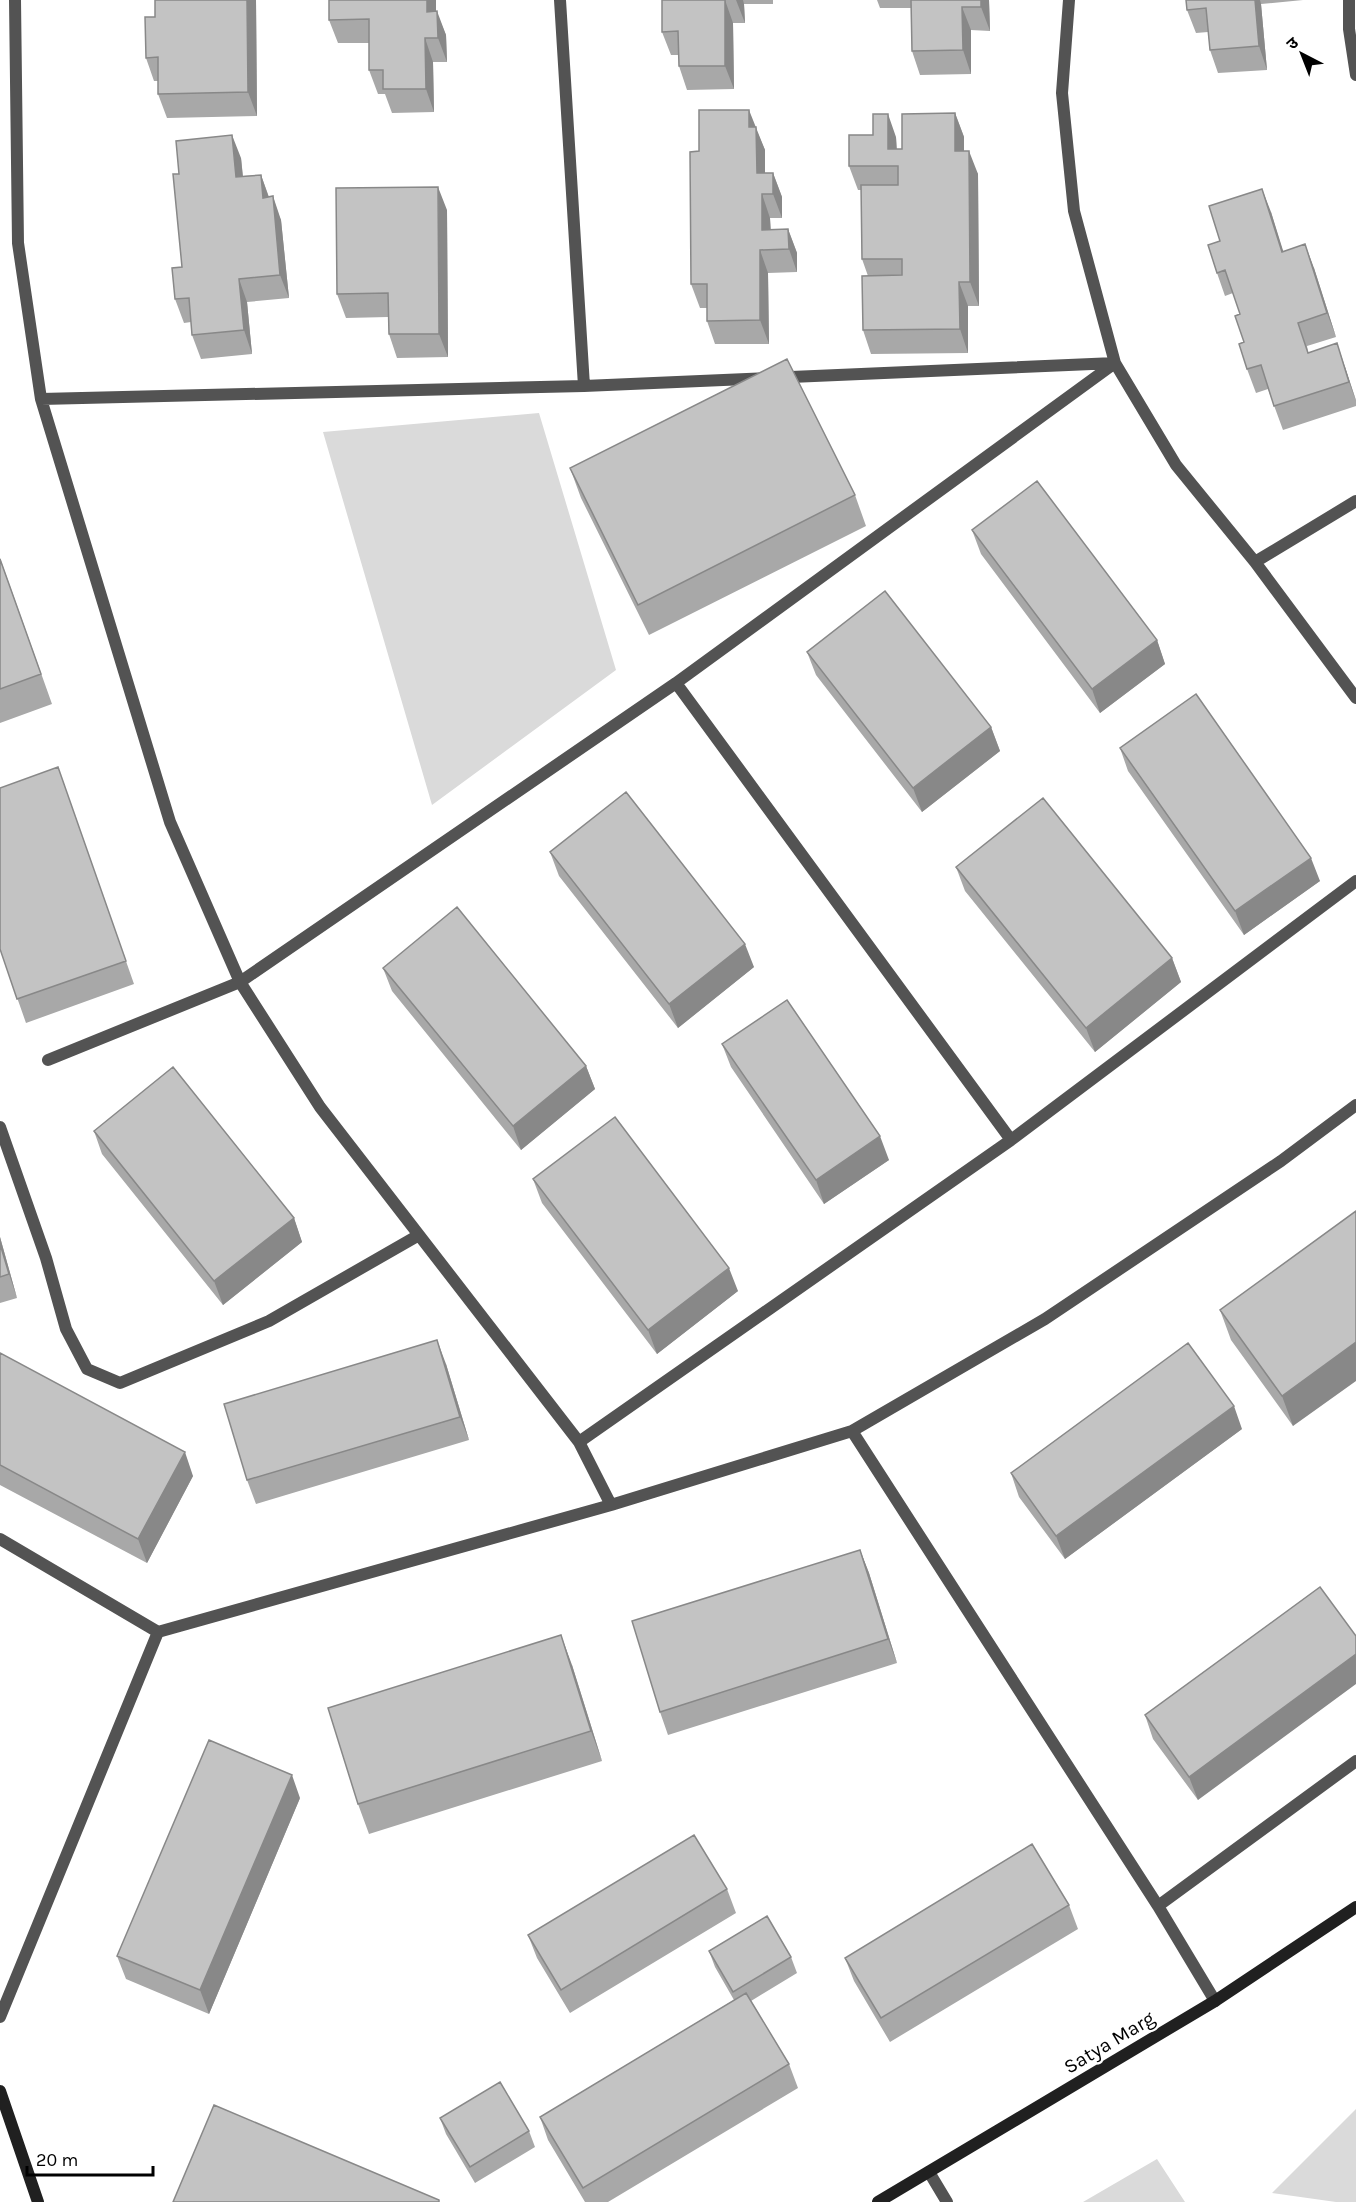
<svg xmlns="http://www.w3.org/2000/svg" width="1356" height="2202" viewBox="0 0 1356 2202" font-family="Karla,'Noto Sans Devanagari',sans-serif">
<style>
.green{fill:#dadada}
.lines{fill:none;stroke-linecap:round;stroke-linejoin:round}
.street{stroke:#535353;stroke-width:12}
.secondary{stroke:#202020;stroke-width:12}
.wall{fill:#a8a8a8}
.shaded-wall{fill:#888}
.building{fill:#c3c3c3;stroke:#888;stroke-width:1.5}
.labels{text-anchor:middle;stroke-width:4.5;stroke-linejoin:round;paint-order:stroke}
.street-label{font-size:20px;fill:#000;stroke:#fff}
</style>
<rect width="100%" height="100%" fill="#fff"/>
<path class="green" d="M 539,413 L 616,670 L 432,805 L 323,432 Z
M 1356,2109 L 1356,2202 L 1336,2202 L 1272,2193 Z
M 1157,2159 L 1185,2202 L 1083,2202 Z"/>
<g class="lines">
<path class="street" d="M 15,0 L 18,243 L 41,399
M 560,0 L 584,386
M 1069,0 L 1062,93 L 1074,211 L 1115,363 L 1176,465 L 1255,562 L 1356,698
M 1349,0 L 1349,29 L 1356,75
M 1115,363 L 676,683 L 240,982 L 170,822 L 41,399 L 584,386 Z
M 1255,562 L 1356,501
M 676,683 L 1011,1140
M 48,1060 L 240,982 L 320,1107 L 579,1442 L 611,1505
M 0,1127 L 46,1258 L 66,1329 L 87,1369 L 120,1383 L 269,1321 L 419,1235
M 852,1431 L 1158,1906 L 1215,2001
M 579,1442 L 1011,1140 L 1356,881
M 0,1539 L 158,1632 L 0,2017
M 158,1632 L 611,1505 L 852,1431 L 1045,1319 L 1281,1161 L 1356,1105
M 1158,1906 L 1356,1761
M 929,2172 L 947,2202"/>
<path class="secondary" d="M 0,2091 L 38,2202
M 878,2202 L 1215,2001 L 1356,1907"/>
</g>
<path class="wall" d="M 155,0 L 256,0 L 257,116 L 167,118 L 158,94 L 158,81 L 154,81 L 146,58 L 155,17 Z
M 329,0 L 436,0 L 436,11 L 446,35 L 447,62 L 433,62 L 434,112 L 392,113 L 385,94 L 378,94 L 369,70 L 369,43 L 338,43 L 329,20 Z
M 662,0 L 773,0 L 773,4 L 744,4 L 745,23 L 733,23 L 734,89 L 687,90 L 679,66 L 679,55 L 671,55 L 662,32 Z
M 877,0 L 989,0 L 990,31 L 971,30 L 971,74 L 920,75 L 912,51 L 911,8 L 880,8 Z
M 1186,0 L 1303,0 L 1261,4 L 1267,70 L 1218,73 L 1210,50 L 1208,32 L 1196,33 L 1187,10 Z
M 955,113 L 964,137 L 964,151 L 978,174 L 979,306 L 968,306 L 968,353 L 871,354 L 863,330 L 868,276 L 862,259 L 861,190 L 858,190 L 849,166 L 896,137 L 897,149 L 902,149 Z
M 755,127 L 765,150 L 765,173 L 773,173 L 782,197 L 782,218 L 770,218 L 771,230 L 788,229 L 797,253 L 797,272 L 768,273 L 769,344 L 715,344 L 707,321 L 707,308 L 700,308 L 691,284 Z
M 241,158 L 243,176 L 261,175 L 269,197 L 281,220 L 289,298 L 247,302 L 252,354 L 201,359 L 192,335 L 191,322 L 184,323 L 175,299 L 182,267 L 179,174 Z
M 447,210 L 448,357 L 397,358 L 389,334 L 388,317 L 346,318 L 337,294 Z
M 1271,212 L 1283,252 L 1314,268 L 1336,337 L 1307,346 L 1308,352 L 1345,367 L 1356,400 L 1356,406 L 1283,430 L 1268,389 L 1256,393 L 1247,369 L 1240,314 L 1233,293 L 1225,296 L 1217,273 L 1220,241 Z
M 570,468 L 855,495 L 866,526 L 649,635 L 581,498 Z
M 972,530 L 1157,640 L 1165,664 L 1100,713 L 981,554 Z
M 0,558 L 52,704 L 0,723 Z
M 807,652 L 991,727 L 1000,751 L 922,812 L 816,675 Z
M 1120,748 L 1320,881 L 1244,935 L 1128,771 Z
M 58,767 L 134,984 L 26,1023 L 0,949 Z
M 550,852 L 754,967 L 678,1028 L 559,876 Z
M 956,867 L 1172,958 L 1181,982 L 1095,1052 L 965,891 Z
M 383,968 L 586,1066 L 595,1089 L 521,1150 L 392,991 Z
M 722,1044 L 889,1160 L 824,1204 L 731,1067 Z
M 94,1131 L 294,1218 L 302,1242 L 223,1305 L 102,1154 Z
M 533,1179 L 738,1291 L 657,1354 L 542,1203 Z
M 1356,1211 L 1293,1426 L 1231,1340 L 1220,1310 Z
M 0,1237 L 17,1298 L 0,1303 Z
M 0,1353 L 193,1476 L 147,1563 L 0,1485 Z
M 446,1364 L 469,1440 L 256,1504 L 247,1480 Z
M 1242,1429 L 1065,1559 L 1019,1497 L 1011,1473 Z
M 860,1550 L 869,1573 L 897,1663 L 668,1735 L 660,1712 Z
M 1320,1587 L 1198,1800 L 1153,1739 L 1145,1715 Z
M 572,1665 L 602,1761 L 369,1834 L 358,1804 Z
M 300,1798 L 209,2014 L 126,1979 L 117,1956 Z
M 727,1889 L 736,1913 L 570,2013 L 537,1958 L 528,1935 Z
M 1069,1905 L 1078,1929 L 890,2042 L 854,1981 L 845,1958 Z
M 709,1951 L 791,1957 L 797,1973 L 751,2001 L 789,2064 L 798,2088 L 608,2202 L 585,2202 L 548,2140 L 540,2117 L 734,2000 L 715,1967 Z
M 440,2118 L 529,2131 L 535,2147 L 475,2183 L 446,2134 Z"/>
<path class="shaded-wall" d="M 247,0 L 256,0 L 257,116 L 248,92 Z
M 427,0 L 436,0 L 436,35 L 427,12 Z
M 725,0 L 733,23 L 734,89 L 725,66 Z
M 736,0 L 743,0 L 744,4 L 745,23 Z
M 981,0 L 989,0 L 990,31 L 981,7 Z
M 1255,0 L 1260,0 L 1261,4 L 1267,70 L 1259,46 Z
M 962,7 L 971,30 L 971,74 L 963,50 Z
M 437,11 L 446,35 L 447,62 L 438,38 Z
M 425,38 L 433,62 L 434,112 L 426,89 Z
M 749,110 L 765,150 L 765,194 L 757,173 L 749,127 Z
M 955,113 L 964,137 L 964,175 L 955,151 Z
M 888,114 L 896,137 L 897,166 L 888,149 Z
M 232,135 L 241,158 L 245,201 L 236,177 Z
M 969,151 L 978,174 L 979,306 L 970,282 Z
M 773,173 L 782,197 L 782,218 L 773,194 Z
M 261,175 L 269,198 L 263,198 Z
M 438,187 L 447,210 L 448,357 L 439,334 Z
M 1262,189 L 1271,212 L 1291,276 L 1282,252 Z
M 762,194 L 770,218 L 771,249 L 762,230 Z
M 273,196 L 281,220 L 289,298 L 280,275 Z
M 788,229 L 797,253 L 797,272 L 789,249 Z
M 1305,244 L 1314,268 L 1336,337 L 1327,313 Z
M 760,250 L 768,273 L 769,344 L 760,320 Z
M 239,279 L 247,302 L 252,354 L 244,330 Z
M 959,282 L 968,306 L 968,353 L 960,329 Z
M 1337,343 L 1345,367 L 1356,401 L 1349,382 Z
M 1157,640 L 1165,664 L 1100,713 L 1092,689 Z
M 991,727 L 1000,751 L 922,812 L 913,788 Z
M 1311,858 L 1320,881 L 1244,935 L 1235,911 Z
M 745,944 L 754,967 L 678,1028 L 669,1004 Z
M 1172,958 L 1181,982 L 1095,1052 L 1086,1028 Z
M 586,1066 L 595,1089 L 521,1150 L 513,1126 Z
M 880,1136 L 889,1160 L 824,1204 L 816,1180 Z
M 294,1218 L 302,1242 L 223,1305 L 214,1281 Z
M 0,1237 L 17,1298 L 9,1274 L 0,1244 Z
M 729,1268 L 738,1291 L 657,1354 L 648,1330 Z
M 437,1340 L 446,1364 L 469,1440 L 460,1417 Z
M 1356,1342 L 1356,1381 L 1293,1426 L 1282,1396 Z
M 1234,1406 L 1242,1429 L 1065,1559 L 1056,1536 Z
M 185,1452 L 193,1476 L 147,1563 L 138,1539 Z
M 860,1550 L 869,1573 L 897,1663 L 888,1639 Z
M 561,1635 L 572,1665 L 602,1761 L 591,1731 Z
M 1356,1654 L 1356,1684 L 1198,1800 L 1189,1777 Z
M 292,1775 L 300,1798 L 209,2014 L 200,1990 Z"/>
<path class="building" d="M 155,0 L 247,0 L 248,92 L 158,94 L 158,57 L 146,58 L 145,17 L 155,17 Z
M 329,0 L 427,0 L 427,12 L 437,11 L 438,38 L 425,38 L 426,89 L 383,89 L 383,70 L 369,70 L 369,19 L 329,20 Z
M 662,0 L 725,0 L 725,66 L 679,66 L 678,31 L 662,32 Z
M 911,0 L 981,0 L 981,7 L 962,7 L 963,50 L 912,51 Z
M 1186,0 L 1255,0 L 1259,46 L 1210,50 L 1206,8 L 1187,10 Z
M 699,110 L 749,110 L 749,127 L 756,127 L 757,173 L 773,173 L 773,194 L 762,194 L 762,230 L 788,229 L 789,249 L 760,250 L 760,320 L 707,321 L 707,284 L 691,284 L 690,152 L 699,151 Z
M 955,113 L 955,151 L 969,151 L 970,282 L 959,282 L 960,329 L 863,330 L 862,276 L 902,275 L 902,259 L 862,259 L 861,185 L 898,185 L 898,166 L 849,166 L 849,135 L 873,135 L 873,114 L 888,114 L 888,149 L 902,149 L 902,114 Z
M 232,135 L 236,177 L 261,175 L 263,198 L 273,196 L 280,275 L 239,279 L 244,330 L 192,335 L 189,298 L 175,299 L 172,268 L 182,267 L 173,174 L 179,174 L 176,141 Z
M 438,187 L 439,334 L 389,334 L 388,293 L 337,294 L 336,188 Z
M 1262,189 L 1282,252 L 1305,244 L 1327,313 L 1298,323 L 1308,353 L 1337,343 L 1349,382 L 1274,406 L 1261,365 L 1247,369 L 1239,344 L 1244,342 L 1235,316 L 1240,314 L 1225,270 L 1217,273 L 1208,245 L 1220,241 L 1209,206 Z
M 787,359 L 855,495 L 638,605 L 570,468 Z
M 1037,481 L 1157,640 L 1092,689 L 972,530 Z
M 0,559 L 41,674 L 0,689 Z
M 885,591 L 991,727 L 913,788 L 807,652 Z
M 1196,694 L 1311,858 L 1235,911 L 1120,748 Z
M 58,767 L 126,961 L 17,999 L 0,949 L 0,788 Z
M 626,792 L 745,944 L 669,1004 L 550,852 Z
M 1043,798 L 1172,958 L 1086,1028 L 956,867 Z
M 457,907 L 586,1066 L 513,1126 L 383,968 Z
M 787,1000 L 880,1136 L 816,1180 L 722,1044 Z
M 173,1067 L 294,1218 L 214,1281 L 94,1131 Z
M 615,1117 L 729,1268 L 648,1330 L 533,1179 Z
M 1356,1211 L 1356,1342 L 1282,1396 L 1220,1310 Z
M 0,1244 L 9,1274 L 0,1277 Z
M 437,1340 L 460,1417 L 247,1480 L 224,1404 Z
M 1188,1343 L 1234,1406 L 1056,1536 L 1011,1473 Z
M 0,1353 L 185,1452 L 138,1539 L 0,1465 Z
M 860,1550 L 888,1639 L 660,1712 L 632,1621 Z
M 1320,1587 L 1356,1636 L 1356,1654 L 1189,1777 L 1145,1715 Z
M 561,1635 L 591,1731 L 358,1804 L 328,1708 Z
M 209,1740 L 292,1775 L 200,1990 L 117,1956 Z
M 694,1835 L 727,1889 L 561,1990 L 528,1935 Z
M 1032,1844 L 1069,1905 L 881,2018 L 845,1958 Z
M 767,1916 L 791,1957 L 733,1992 L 709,1951 Z
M 746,1993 L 789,2064 L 583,2188 L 540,2117 Z
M 500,2082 L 529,2131 L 470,2167 L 440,2118 Z
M 214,2105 L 439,2200 L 439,2202 L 173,2202 Z"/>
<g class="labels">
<g class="street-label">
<text transform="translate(1109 2042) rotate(-31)" y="7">Satya Marg</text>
</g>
</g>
<g transform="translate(1302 54) rotate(318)" stroke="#ffffff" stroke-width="4.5" paint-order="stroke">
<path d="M0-4.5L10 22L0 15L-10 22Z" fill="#000000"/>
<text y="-9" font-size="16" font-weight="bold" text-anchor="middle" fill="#000000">उ</text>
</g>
<path d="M27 2166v9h126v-9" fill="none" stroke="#000000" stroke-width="3"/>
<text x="36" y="2166" font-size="18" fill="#000000" stroke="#ffffff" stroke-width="4.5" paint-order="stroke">20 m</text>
</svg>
